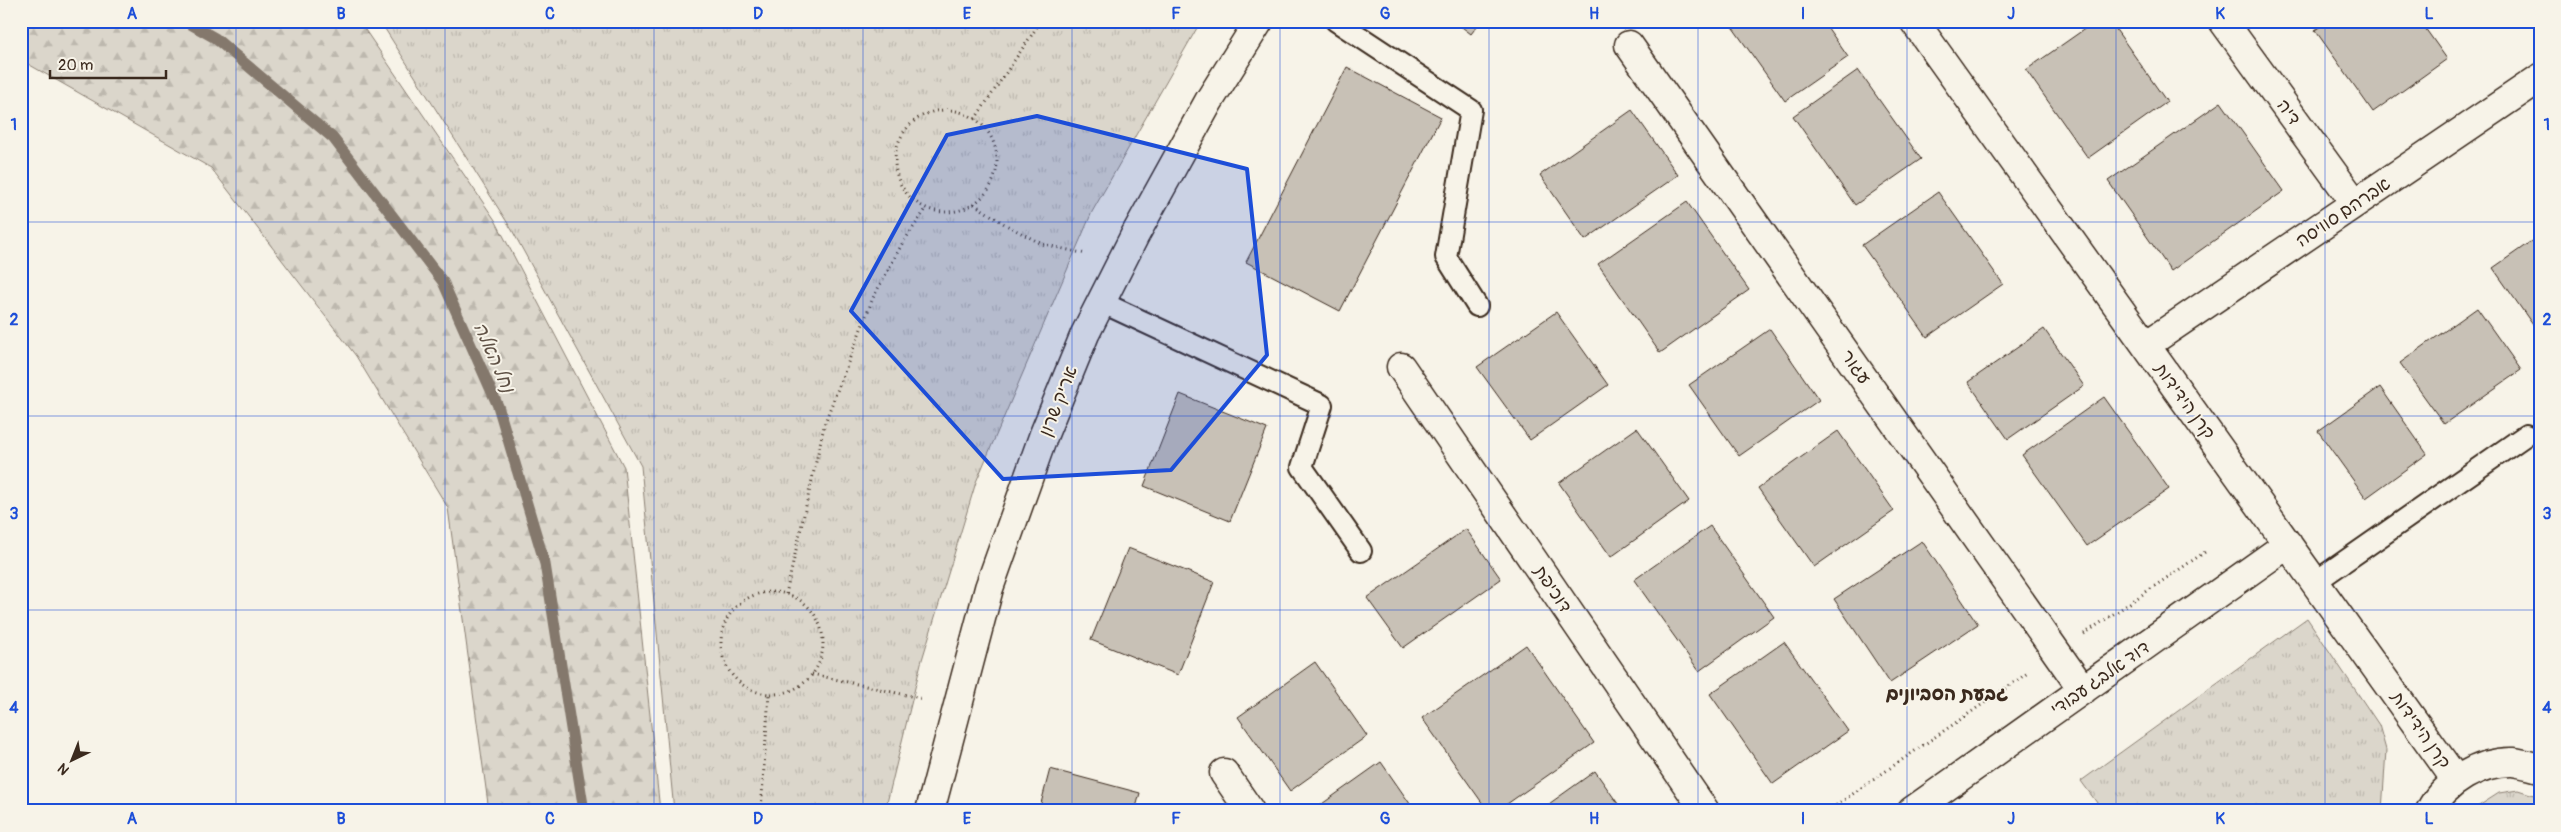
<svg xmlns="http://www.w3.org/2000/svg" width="2561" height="832" viewBox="0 0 2561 832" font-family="Pangolin,'Playpen Sans Hebrew',sans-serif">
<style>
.grass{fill:url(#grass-tufts);stroke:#8b8074}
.forest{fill:url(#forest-firs);stroke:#8b8074}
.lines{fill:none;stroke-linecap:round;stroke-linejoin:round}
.stream{stroke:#84786c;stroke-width:11}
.building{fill:#c8c1b6;stroke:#3b2a1e}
.lane-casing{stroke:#3b2a1e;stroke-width:24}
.street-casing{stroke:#3b2a1e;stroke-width:31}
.path{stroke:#3b2a1e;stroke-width:3;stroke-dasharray:1 4;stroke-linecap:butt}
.lane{stroke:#f7f3e8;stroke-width:20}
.street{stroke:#f7f3e8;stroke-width:28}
.marked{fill:#1d4ed8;fill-opacity:0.2;stroke:#1d4ed8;stroke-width:4;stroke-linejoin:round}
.grid{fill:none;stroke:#1d4ed8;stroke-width:1;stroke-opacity:0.55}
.labels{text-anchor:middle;stroke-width:4;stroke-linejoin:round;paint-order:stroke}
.street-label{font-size:18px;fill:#3b2a1e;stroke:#f7f3e8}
.water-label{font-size:19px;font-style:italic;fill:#5f5145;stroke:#f7f3e8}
.neighbourhood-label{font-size:19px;font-weight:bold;fill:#3b2a1e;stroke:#f7f3e8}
.neatline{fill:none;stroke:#1d4ed8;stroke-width:2}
.grid-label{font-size:16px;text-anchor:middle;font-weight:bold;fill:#1d4ed8}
</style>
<defs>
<pattern id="grass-tufts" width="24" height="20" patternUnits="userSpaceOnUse" patternTransform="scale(1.25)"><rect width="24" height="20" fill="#dbd6cb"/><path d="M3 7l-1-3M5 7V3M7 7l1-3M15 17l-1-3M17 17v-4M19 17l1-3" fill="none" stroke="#bdb8ae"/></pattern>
<pattern id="forest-firs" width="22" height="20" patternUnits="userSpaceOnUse" patternTransform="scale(1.25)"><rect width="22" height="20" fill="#dbd6cb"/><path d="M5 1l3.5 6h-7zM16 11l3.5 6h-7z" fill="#bdb8ae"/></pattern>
</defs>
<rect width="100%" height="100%" fill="#f7f3e8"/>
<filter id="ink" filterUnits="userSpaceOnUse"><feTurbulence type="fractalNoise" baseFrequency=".02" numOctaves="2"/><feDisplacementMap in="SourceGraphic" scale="10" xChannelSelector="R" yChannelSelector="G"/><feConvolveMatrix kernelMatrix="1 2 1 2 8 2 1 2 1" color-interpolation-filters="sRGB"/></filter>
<g filter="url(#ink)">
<path class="grass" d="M 380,21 L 1201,21 L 1092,212 L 976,482 L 921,663 L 885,811 L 674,811 L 641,466 L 512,230 Z
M 2307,618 L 2379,725 L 2386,750 L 2382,811 L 2103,811 L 2081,781 Z
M 2518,790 L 2540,797 L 2540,811 L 2471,811 L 2499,793 Z"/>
<path class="forest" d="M 21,21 L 359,21 L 495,220 L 624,467 L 660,811 L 489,811 L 448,508 L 356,356 L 211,168 L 21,60 Z"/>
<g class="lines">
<path class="stream" d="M 185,21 L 215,38 L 333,138 L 443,282 L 498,406 L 545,564 L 584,811"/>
</g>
<path class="building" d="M 1454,21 L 1481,21 L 1471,34 Z
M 1728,21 L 1823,21 L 1848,57 L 1785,101 Z
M 2096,21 L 2110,21 L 2167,102 L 2088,158 L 2026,70 Z
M 2328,21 L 2420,21 L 2447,59 L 2373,112 L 2315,30 Z
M 1347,67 L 1441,117 L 1340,311 L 1246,262 Z
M 1858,70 L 1921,159 L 1855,205 L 1793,116 Z
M 2221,102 L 2284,191 L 2171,271 L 2108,181 Z
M 1632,110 L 1678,175 L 1585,240 L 1540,175 Z
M 1938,192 L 2003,284 L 1927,337 L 1862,245 Z
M 1687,202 L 1749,290 L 1660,353 L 1598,264 Z
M 2540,235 L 2540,335 L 2493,268 Z
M 2477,308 L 2521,370 L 2444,424 L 2400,363 Z
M 1556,312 L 1608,385 L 1530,440 L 1477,367 Z
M 1770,329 L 1819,400 L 1739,456 L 1689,385 Z
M 2044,329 L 2084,386 L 2008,439 L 1968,382 Z
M 2380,387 L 2427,454 L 2366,498 L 2318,431 Z
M 1180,394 L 1267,429 L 1230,521 L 1144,486 Z
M 2104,397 L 2169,489 L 2087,546 L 2022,455 Z
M 1637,428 L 1689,501 L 1611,557 L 1559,483 Z
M 1838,431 L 1894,511 L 1814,567 L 1758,488 Z
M 1710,526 L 1774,617 L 1699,671 L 1634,580 Z
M 1466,529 L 1501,579 L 1403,648 L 1367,598 Z
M 1922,541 L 1978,624 L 1890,683 L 1834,599 Z
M 1128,548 L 1214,582 L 1178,675 L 1091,640 Z
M 1784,642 L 1848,731 L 1773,784 L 1710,694 Z
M 1526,645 L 1594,743 L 1497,811 L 1488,811 L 1422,718 Z
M 1315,662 L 1367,736 L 1290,791 L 1238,717 Z
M 1381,762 L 1415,811 L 1312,811 Z
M 1050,769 L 1140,793 L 1135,811 L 1039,811 Z
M 1595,771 L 1623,811 L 1539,811 Z"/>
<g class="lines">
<defs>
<path id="lane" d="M 1336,21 L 1471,110 L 1446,257 L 1477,306
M 1101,302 L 1322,405 L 1302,467 L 1361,551
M 2315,582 L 2526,435"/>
<path id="street" d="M 1914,21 L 2456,780
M 2223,21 L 2355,203
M 1629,45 L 2083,690
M 2146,345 L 2540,78
M 1401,367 L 1705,811
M 1224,773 L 1250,811
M 930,811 L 989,588 L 1044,434 L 1085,334 L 1135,235 L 1209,101 L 1259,21
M 1912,811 L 2288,544
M 2430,811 C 2444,782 2481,761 2513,762 C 2522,763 2531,766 2540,768"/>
</defs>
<use href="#lane" class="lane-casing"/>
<use href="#street" class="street-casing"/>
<path class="path" d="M895 161a51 51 0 1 1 102 0a51 51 0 1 1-102 0Z
M 975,119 L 1041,21
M 974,204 L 1006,225 L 1042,244 L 1086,254
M721 643a51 51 0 1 1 102 0a51 51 0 1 1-102 0Z
M 786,594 L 825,422 L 873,298 L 902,244 L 926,209
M 2084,634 L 2205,552
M 812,674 L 924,699
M 761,811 L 769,694
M 1828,811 L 2029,672"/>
<use href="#lane" class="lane"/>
<use href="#street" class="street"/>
</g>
</g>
<path class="marked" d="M 1037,116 L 1247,169 L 1267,355 L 1171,470 L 1003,479 L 851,311 L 947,135 Z"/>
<path class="grid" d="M 236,21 L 236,811M 445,21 L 445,811M 654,21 L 654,811M 863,21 L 863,811M 1072,21 L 1072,811M 1280,21 L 1280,811M 1489,21 L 1489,811M 1698,21 L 1698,811M 1907,21 L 1907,811M 2116,21 L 2116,811M 2325,21 L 2325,811M 21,222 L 2540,222M 21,416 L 2540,416M 21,610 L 2540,610"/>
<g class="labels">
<g class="street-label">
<text transform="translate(2289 112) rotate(54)" y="6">דיה</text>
<text transform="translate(2343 212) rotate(-34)" y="6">אברהם סוויסה</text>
<text transform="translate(1856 367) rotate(55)" y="6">עגור</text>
<text transform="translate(1058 401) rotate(-68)" y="6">אריק שרון</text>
<text transform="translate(2185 401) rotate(54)" y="6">קרן הידידות</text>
<text transform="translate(1553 589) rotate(56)" y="6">דוכיפת</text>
<text transform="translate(2100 678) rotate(-35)" y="6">דוד אלבג עבודי</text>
<text transform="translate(2421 730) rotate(55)" y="6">קרן הידידות</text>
</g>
<g class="water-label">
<text transform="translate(495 357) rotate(66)" y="7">נחל האלה</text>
</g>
<g class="neighbourhood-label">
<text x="1947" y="700">גבעת הסביונים</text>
</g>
</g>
<rect width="2561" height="832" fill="none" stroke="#f7f3e8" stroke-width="55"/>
<g transform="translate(72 760) rotate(223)" stroke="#f7f3e8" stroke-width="4" paint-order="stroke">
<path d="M0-4L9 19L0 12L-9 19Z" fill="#3b2a1e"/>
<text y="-8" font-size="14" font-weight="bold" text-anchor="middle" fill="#3b2a1e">N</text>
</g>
<path d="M50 70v8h116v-8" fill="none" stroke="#3b2a1e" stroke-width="2.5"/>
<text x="58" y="70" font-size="15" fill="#3b2a1e" stroke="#f7f3e8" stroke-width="4" paint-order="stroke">20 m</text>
<rect x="28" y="28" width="2506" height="776" class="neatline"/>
<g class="grid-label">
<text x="132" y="19">A</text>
<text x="341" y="19">B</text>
<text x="550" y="19">C</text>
<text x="758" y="19">D</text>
<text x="967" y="19">E</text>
<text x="1176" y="19">F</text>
<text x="1385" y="19">G</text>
<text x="1594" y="19">H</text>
<text x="1803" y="19">I</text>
<text x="2011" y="19">J</text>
<text x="2220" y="19">K</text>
<text x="2429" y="19">L</text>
<text x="14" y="130">1</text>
<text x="2547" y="130">1</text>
<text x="14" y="325">2</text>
<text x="2547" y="325">2</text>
<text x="14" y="519">3</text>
<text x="2547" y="519">3</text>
<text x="14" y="713">4</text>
<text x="2547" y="713">4</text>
<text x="132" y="824">A</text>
<text x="341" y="824">B</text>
<text x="550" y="824">C</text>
<text x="758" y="824">D</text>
<text x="967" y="824">E</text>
<text x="1176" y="824">F</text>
<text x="1385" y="824">G</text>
<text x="1594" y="824">H</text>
<text x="1803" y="824">I</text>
<text x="2011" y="824">J</text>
<text x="2220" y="824">K</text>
<text x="2429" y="824">L</text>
</g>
</svg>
